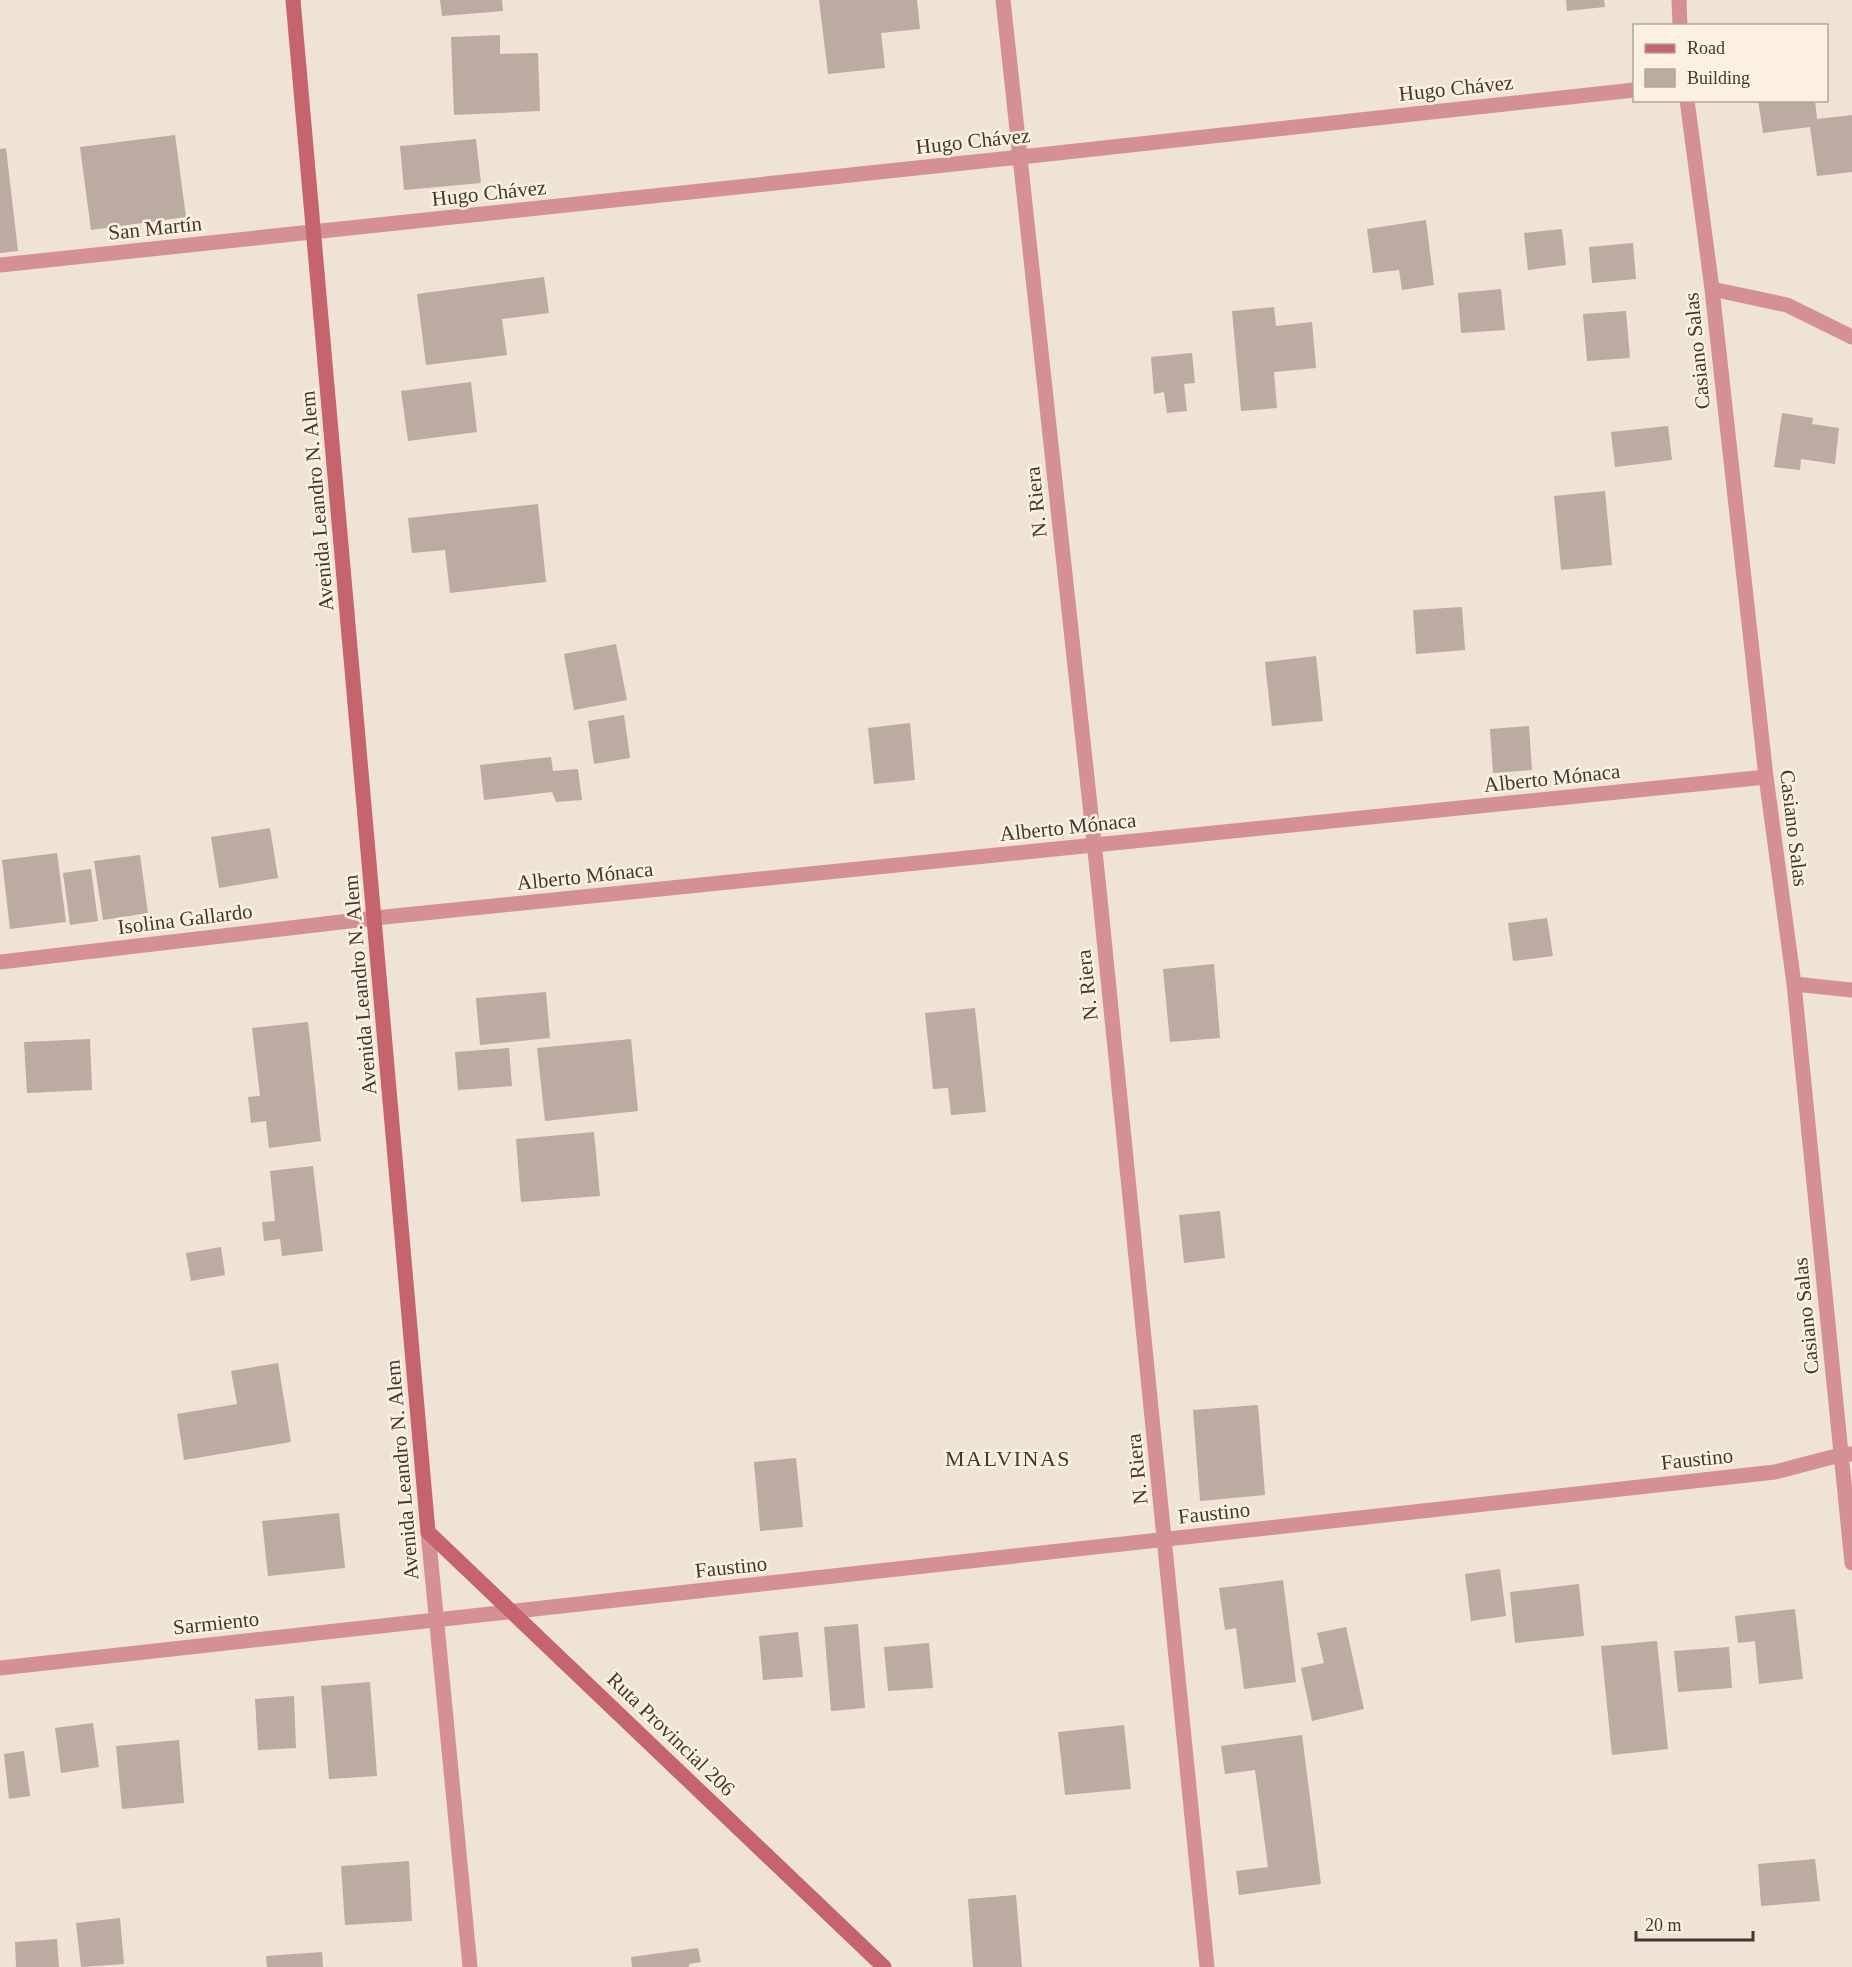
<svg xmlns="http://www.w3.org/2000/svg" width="1852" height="1967" viewBox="0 0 1852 1967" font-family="Georgia,serif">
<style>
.building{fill:#bbaba0}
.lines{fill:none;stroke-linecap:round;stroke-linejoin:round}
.minor{stroke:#d49094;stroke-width:15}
.secondary{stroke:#c6646d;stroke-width:15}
.labels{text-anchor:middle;stroke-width:5;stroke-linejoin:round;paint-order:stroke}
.street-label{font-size:21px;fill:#3e3933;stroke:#fcf1e1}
.neighbourhood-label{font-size:22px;letter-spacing:1.5px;fill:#3e3933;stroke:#fcf1e1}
</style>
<rect width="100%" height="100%" fill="#eee3d4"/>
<path class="building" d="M 440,0 L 502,0 L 503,11 L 442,16 Z
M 819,0 L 917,0 L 920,29 L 881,33 L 885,68 L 828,74 Z
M 1566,0 L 1604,0 L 1605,7 L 1567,11 Z
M 500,35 L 500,54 L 538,53 L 540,111 L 454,115 L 451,37 Z
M 1758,100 L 1815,100 L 1817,119 L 1852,115 L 1852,172 L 1817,176 L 1810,127 L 1763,133 Z
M 175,135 L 186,217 L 91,230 L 80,147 Z
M 476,139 L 481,183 L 404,190 L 400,146 Z
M 6,148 L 18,251 L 0,253 L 0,149 Z
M 1426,220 L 1434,285 L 1402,290 L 1399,270 L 1373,273 L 1367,229 Z
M 1562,229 L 1566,265 L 1528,270 L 1524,233 Z
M 1633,243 L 1636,279 L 1592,283 L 1589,247 Z
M 544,277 L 549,313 L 502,319 L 507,355 L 426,365 L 417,294 Z
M 1501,289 L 1505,330 L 1461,333 L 1458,293 Z
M 1274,307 L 1276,326 L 1312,322 L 1316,368 L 1274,372 L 1277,408 L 1241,411 L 1232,311 Z
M 1626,311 L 1630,358 L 1587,361 L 1583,314 Z
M 1192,353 L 1195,383 L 1184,384 L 1187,411 L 1167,413 L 1164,392 L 1154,394 L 1151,357 Z
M 471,382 L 477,432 L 408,441 L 401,391 Z
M 1782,413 L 1813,418 L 1812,424 L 1839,428 L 1835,464 L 1801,459 L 1800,470 L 1774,467 Z
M 1668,426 L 1672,460 L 1615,467 L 1611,432 Z
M 1605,491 L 1612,565 L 1561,570 L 1554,496 Z
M 538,504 L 546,582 L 450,593 L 445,550 L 412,553 L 408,518 Z
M 1462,607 L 1465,650 L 1416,654 L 1413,610 Z
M 616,644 L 627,700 L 574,710 L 564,654 Z
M 1316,656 L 1323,721 L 1272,726 L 1265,662 Z
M 624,715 L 630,758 L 594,764 L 588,721 Z
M 910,723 L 915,780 L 874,784 L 868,728 Z
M 1529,726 L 1532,770 L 1493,773 L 1490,729 Z
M 551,757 L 553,771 L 578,769 L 582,800 L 556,802 L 552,792 L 484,800 L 480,765 Z
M 270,828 L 278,878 L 219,888 L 211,837 Z
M 57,853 L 66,922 L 10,929 L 2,860 Z
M 140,855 L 148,913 L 103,920 L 94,861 Z
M 91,869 L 98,921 L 70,925 L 63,873 Z
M 1547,918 L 1553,956 L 1513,961 L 1508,923 Z
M 1214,964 L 1220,1038 L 1170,1042 L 1163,969 Z
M 546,992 L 550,1038 L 480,1045 L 476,998 Z
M 975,1008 L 986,1112 L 951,1115 L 948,1088 L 933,1089 L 925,1013 Z
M 308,1022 L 321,1141 L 269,1148 L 266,1121 L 251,1123 L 248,1097 L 260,1096 L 252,1028 Z
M 90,1039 L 92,1090 L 27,1093 L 24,1042 Z
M 631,1039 L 638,1111 L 545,1121 L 537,1048 Z
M 509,1048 L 512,1086 L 458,1090 L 455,1052 Z
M 594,1132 L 600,1196 L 521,1202 L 516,1139 Z
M 313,1166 L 323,1251 L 282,1256 L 280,1239 L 264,1241 L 262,1222 L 275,1221 L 270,1171 Z
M 1220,1211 L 1225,1258 L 1184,1263 L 1179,1215 Z
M 221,1247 L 225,1275 L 191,1281 L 186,1253 Z
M 278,1363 L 291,1442 L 184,1460 L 177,1414 L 237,1404 L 231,1371 Z
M 1258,1405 L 1265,1495 L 1200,1501 L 1193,1410 Z
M 796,1458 L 803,1527 L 760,1531 L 754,1462 Z
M 339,1513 L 345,1568 L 268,1576 L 262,1521 Z
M 1500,1569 L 1506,1616 L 1471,1621 L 1465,1574 Z
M 1283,1580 L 1296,1682 L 1244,1689 L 1236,1628 L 1225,1630 L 1219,1588 Z
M 1579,1584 L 1584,1636 L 1515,1643 L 1510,1592 Z
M 1795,1609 L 1803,1679 L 1759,1684 L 1755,1641 L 1738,1643 L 1735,1616 Z
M 858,1624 L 865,1708 L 831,1711 L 824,1627 Z
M 1346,1627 L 1364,1709 L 1312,1721 L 1301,1668 L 1324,1663 L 1317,1633 Z
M 798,1632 L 803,1677 L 763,1680 L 759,1636 Z
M 1657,1641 L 1668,1749 L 1612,1755 L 1601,1646 Z
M 929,1643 L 933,1688 L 888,1691 L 884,1647 Z
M 1729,1647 L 1732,1688 L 1678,1692 L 1674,1651 Z
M 370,1682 L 377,1776 L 329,1779 L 321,1686 Z
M 294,1696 L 296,1748 L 258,1750 L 255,1699 Z
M 93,1723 L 99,1767 L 61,1773 L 55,1728 Z
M 1124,1725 L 1131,1789 L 1065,1795 L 1058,1732 Z
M 1302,1735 L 1321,1884 L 1239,1895 L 1236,1871 L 1268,1867 L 1255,1770 L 1225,1774 L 1221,1746 Z
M 179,1740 L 184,1803 L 122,1809 L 116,1746 Z
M 24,1751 L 30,1796 L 9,1799 L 4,1754 Z
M 1815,1859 L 1820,1901 L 1761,1906 L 1758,1864 Z
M 409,1861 L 412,1921 L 345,1925 L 341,1866 Z
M 1016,1895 L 1022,1967 L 973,1967 L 968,1899 Z
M 120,1918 L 124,1964 L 81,1967 L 76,1923 Z
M 57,1939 L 59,1967 L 16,1967 L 15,1942 Z
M 698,1948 L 701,1962 L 689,1964 L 689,1967 L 632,1967 L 631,1957 Z
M 322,1952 L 323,1967 L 267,1967 L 266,1956 Z"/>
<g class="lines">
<path class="minor" d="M 1003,0 C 1077,655 1143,1311 1207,1967
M 1679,0 L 1680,26
M 1687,100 L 1712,289 L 1766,777 L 1794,984 L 1852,1563
M 0,265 L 1021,157 L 1634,90
M 1712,289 L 1787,305 L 1852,337
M 0,962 L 375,918 L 1766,777
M 1794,984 L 1852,990
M 428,1532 L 470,1967
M 0,1668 L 1775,1472 L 1840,1455 L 1852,1454"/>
<path class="secondary" d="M 293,0 L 428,1532 L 884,1967"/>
</g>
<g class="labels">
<g class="street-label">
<text transform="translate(1456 88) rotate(-6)" y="7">Hugo Chávez</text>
<text transform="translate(973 141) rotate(-6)" y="7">Hugo Chávez</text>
<text transform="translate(489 193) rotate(-6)" y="7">Hugo Chávez</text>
<text transform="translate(155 228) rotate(-6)" y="7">San Martín</text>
<text transform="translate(1697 351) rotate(-96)" y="7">Casiano Salas</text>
<text transform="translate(317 501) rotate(-95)" y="7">Avenida Leandro N. Alem</text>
<text transform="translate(1036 502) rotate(-96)" y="7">N. Riera</text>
<text transform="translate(1552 778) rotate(-6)" y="7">Alberto Mónaca</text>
<text transform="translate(1068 827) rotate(-6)" y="7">Alberto Mónaca</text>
<text transform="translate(1794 828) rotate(83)" y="7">Casiano Salas</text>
<text transform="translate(585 876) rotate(-6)" y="7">Alberto Mónaca</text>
<text transform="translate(185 919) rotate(-7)" y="7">Isolina Gallardo</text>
<text transform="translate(360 985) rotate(-95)" y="7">Avenida Leandro N. Alem</text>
<text transform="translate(1087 985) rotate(-96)" y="7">N. Riera</text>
<text transform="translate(1806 1316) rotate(-96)" y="7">Casiano Salas</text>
<text transform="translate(1697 1459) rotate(-6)" y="7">Faustino</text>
<text transform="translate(1137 1469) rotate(-96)" y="7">N. Riera</text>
<text transform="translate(402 1470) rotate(-95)" y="7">Avenida Leandro N. Alem</text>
<text transform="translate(1214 1513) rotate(-6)" y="7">Faustino</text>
<text transform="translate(731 1567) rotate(-6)" y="7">Faustino</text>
<text transform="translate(216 1623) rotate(-6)" y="7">Sarmiento</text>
<text transform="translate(671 1734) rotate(44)" y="7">Ruta Provincial 206</text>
</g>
<g class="neighbourhood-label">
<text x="1008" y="1466">MALVINAS</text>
</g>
</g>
<rect x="1633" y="24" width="195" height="78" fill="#fcf1e1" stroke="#b0a79b" stroke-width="1.5"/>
<rect x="1645" y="44" width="30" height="9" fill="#c6646d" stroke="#b0a79b" stroke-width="1.5"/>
<text x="1687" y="54" font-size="18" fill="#3e3933">Road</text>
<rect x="1645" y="69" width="30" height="18" fill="#bbaba0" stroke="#b0a79b" stroke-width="1.5"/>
<text x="1687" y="84" font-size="18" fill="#3e3933">Building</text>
<path d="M1636 1931v9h117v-9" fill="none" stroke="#3e3933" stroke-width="3"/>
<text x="1645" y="1931" font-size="18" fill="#3e3933" stroke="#fcf1e1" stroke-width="4.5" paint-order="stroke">20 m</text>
</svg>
